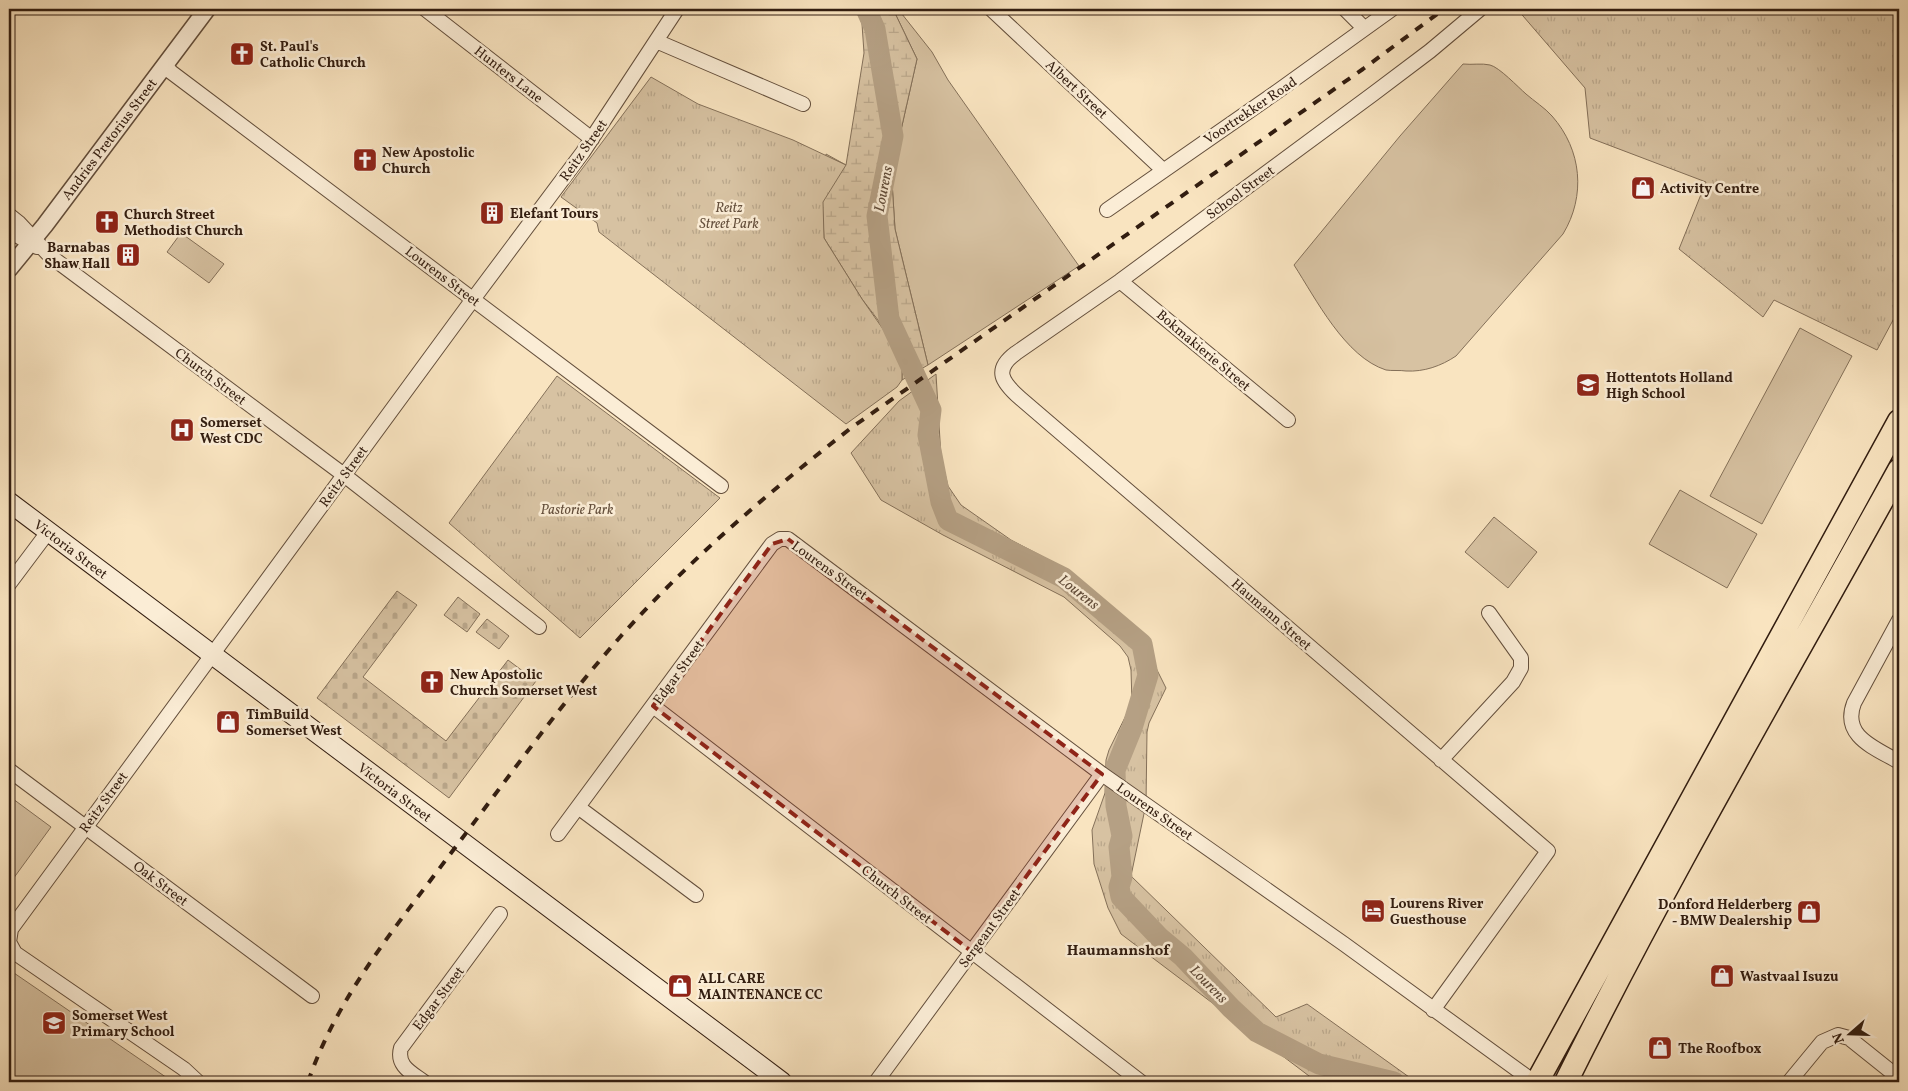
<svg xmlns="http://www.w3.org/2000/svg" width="1908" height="1091" viewBox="0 0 1908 1091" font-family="Vollkorn,serif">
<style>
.grass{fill:#d7c2a2;stroke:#847059}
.wetland{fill:url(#wetland-marsh);stroke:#847059}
.cemetery{fill:url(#cemetery-stones);stroke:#847059}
.park{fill:url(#park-tufts);stroke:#847059}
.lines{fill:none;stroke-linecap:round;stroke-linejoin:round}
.river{stroke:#b5a084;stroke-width:21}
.minor-casing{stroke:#644f3c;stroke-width:16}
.tertiary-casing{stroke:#644f3c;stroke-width:19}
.secondary-casing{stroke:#321d10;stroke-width:21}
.trunk-casing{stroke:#321d10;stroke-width:25}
.minor{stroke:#fbedd6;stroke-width:14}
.tertiary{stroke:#fbedd6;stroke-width:16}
.secondary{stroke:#fbedd6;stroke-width:19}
.trunk{stroke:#f9e4c0;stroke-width:22}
.rail{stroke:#321d10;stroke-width:4;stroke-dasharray:9 9;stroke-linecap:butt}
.marked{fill:#8f2418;fill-opacity:0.2;stroke:#8f2418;stroke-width:4;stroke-dasharray:10 6;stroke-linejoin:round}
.labels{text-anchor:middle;stroke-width:5;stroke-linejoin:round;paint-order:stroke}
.poi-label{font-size:14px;font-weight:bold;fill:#321d10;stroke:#fbedd6;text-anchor:start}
.street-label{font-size:14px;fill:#321d10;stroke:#fbedd6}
.park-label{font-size:14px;font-style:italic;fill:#644f3c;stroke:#fbedd6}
.water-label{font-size:15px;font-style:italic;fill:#604b39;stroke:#fbedd6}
.neighbourhood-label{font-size:15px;font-weight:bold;fill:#321d10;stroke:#fbedd6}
</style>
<defs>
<pattern id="wetland-marsh" width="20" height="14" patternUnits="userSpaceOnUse" patternTransform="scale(1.25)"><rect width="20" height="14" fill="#d7c2a2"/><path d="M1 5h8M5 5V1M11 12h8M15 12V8" fill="none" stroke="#b9a68a"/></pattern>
<pattern id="cemetery-stones" width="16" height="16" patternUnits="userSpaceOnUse" patternTransform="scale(1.25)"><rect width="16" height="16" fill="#d7c2a2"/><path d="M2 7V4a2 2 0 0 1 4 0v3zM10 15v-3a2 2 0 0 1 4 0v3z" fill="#b9a68a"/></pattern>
<pattern id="park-tufts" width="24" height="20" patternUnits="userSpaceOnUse" patternTransform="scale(1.25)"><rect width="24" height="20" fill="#d7c2a2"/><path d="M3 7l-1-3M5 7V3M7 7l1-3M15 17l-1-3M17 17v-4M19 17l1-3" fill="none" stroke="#b9a68a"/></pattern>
</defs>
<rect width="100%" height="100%" fill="#f9e4c0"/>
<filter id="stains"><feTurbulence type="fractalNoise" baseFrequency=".004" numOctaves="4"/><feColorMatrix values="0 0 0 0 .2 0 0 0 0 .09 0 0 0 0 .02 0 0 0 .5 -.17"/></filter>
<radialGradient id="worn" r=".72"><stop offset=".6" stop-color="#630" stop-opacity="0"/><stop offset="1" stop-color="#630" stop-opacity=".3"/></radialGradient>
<path class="grass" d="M 893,9 L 898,9 L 932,52 L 948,80 L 1079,266 L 928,365 L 895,229 L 892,182 L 899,139 L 917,59 Z
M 1463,64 C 1472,65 1482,63 1490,65 C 1499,67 1518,87 1526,94 C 1534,101 1545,108 1552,116 C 1582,150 1586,196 1563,234 L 1456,356 C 1441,366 1424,372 1406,371 C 1400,370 1392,371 1386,370 C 1345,357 1316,299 1294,265 L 1400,136 Z
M 181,233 L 224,264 L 209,283 L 167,252 Z
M 1800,328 L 1852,356 L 1762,524 L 1710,496 Z
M 1680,490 L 1757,534 L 1727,588 L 1649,544 Z
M 1494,517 L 1537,552 L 1508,588 L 1465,552 Z
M 9,796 L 51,827 L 13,879 L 9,875 Z
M 14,973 L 173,1082 L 9,1082 L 9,981 Z"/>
<path class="wetland" d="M 857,9 L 893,9 L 917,59 L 899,139 L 892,182 L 895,229 L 928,365 L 902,380 L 902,365 L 878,320 L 862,299 L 824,238 L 822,202 L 826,154 L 846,165 L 864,53 L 862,24 Z"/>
<path class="cemetery" d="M 397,591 L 417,605 L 363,677 L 446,741 L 508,660 L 536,681 L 449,798 L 317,698 Z
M 458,597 L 480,614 L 467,632 L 444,615 Z
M 487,619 L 509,636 L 499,649 L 476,632 Z"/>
<path class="park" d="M 1517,9 L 1899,9 L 1899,309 L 1877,350 L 1774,300 L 1763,317 L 1679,249 L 1706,182 L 1590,138 L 1585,88 Z
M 651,77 L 698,104 L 793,140 L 846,165 L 823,202 L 824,238 L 862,299 L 892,342 L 902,365 L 902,380 L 897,387 L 846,424 L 599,232 L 597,223 L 561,197 Z
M 936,374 L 941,457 L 948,486 L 961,505 L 1011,540 L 1055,563 L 1076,578 L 1140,636 L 1166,688 L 1149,723 L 1147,732 L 1146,804 L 1131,876 L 1276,1017 L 1307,1004 L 1416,1082 L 1317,1082 L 1121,934 L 1108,908 L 1094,864 L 1092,830 L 1105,793 L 1106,760 L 1109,750 L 1132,703 L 1131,670 L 1128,657 L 1120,646 L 1064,597 L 943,535 L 881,500 L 851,453 L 899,401 Z
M 557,376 L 720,498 L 580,638 L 449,523 Z"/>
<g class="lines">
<path class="river" d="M 866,9 L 875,29 L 893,136 L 877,216 L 889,319 L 931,410 L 928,435 L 941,502 L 948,520 L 1064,578 L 1142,644 L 1148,675 L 1132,728 L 1115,770 L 1116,806 L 1122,836 L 1119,847 L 1122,877 L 1119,887 L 1121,897 L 1159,937 L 1183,957 L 1231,1008 L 1257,1032 L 1319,1064 L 1394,1082"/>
<defs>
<path id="minor" d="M 425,9 L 592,139
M 991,9 L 1163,170
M 1345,9 L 1364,28
M 656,41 L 803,104
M 165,65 L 171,72 L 721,486
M 1107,210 L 1278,91 L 1392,9
M 9,215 L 19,223 L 50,256 L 344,475 L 539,627
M 9,231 L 37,247
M 1120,281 L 1288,420
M 9,584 L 48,532
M 1899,620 L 1854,703 C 1841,737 1876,748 1899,762
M 653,706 L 1141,1082
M 1441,760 L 1513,682 L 1521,668 L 1521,658 L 1489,613
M 9,770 L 312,996
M 578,807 L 696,895
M 558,834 L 772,544 L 780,539 L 788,539 L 1102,774 L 1344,944 L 1534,1082
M 1433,1010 L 1548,851 L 1020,398 C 1002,382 993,370 1016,353 L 1120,281 L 1373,94 L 1430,51 L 1480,9
M 198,1082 L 184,1069 L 15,953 L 9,942 L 11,929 L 468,306 L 583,152 L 677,9
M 424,1082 C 412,1073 396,1066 401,1048 L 500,914
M 876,1082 L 1102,774
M 1789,1082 L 1822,1042 L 1838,1035 L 1849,1038 L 1899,1078"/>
<path id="tertiary" d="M 9,269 L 45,225 L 207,9"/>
<path id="secondary" d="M 9,502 L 782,1082"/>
<path id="trunk" d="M 1537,1082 L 1899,421
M 1566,1082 C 1669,874 1787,673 1899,470"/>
</defs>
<use href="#minor" class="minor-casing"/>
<use href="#tertiary" class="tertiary-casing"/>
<use href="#secondary" class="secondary-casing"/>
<use href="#trunk" class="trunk-casing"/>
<use href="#minor" class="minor"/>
<use href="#tertiary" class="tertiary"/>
<use href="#secondary" class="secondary"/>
<use href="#trunk" class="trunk"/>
<path class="rail" d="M 308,1082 C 337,997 395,928 448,857 C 505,782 559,706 621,636 C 690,559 769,492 851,428 L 1363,69 L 1444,9"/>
</g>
<path class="marked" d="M 788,539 L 1102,774 L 971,951 L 653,706 L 772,544 Z"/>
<defs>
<symbol id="church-square" viewBox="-11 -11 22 22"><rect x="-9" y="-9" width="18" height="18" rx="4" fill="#8f2418" stroke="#fbedd6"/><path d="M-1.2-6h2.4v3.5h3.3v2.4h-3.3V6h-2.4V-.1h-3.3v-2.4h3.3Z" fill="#fff"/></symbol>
<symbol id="shop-square" viewBox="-11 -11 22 22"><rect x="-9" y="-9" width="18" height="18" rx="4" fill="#8f2418" stroke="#fbedd6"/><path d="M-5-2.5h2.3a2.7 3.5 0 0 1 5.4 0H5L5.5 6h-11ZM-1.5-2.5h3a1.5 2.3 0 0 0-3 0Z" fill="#fff"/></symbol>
<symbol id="building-square" viewBox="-11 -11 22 22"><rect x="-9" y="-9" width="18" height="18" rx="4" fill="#8f2418" stroke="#fbedd6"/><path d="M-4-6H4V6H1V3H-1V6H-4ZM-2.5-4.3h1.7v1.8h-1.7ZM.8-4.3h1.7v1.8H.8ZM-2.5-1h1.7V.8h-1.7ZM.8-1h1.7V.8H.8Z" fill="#fff"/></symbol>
<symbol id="school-square" viewBox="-11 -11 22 22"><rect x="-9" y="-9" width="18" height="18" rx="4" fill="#8f2418" stroke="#fbedd6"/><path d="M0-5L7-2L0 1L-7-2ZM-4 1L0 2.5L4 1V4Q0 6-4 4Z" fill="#fff"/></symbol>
<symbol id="hospital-square" viewBox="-11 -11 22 22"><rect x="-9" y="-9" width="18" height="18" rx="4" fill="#8f2418" stroke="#fbedd6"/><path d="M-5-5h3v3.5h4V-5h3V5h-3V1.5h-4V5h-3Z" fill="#fff"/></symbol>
<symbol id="hotel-square" viewBox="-11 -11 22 22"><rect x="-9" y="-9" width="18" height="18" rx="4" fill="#8f2418" stroke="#fbedd6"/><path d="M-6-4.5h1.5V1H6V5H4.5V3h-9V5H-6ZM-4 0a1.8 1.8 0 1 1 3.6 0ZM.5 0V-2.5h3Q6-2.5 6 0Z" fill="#fff"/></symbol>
</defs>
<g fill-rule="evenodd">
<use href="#church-square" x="228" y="40" width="28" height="28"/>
<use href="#church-square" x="351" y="146" width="28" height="28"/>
<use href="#shop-square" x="1629" y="174" width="28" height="28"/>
<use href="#building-square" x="478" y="199" width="28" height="28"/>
<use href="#church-square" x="93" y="208" width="28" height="28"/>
<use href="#building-square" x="114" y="241" width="28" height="28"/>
<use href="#school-square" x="1574" y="371" width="28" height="28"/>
<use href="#hospital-square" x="168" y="416" width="28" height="28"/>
<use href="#church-square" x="418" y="668" width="28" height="28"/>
<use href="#shop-square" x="214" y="708" width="28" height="28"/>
<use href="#hotel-square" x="1359" y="897" width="28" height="28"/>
<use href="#shop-square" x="1795" y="898" width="28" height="28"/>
<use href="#shop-square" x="1708" y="962" width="28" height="28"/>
<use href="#shop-square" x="666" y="972" width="28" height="28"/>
<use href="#school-square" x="40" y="1009" width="28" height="28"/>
<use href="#shop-square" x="1646" y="1034" width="28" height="28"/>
</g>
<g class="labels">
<g class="poi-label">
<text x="260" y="51">St. Paul's<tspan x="260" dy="16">Catholic Church</tspan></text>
<text x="382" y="157">New Apostolic<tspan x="382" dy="16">Church</tspan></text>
<text x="1660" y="193">Activity Centre</text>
<text x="510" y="218">Elefant Tours</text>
<text x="124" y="219">Church Street<tspan x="124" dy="16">Methodist Church</tspan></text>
<text x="110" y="252" text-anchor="end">Barnabas<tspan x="110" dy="16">Shaw Hall</tspan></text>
<text x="1606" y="382">Hottentots Holland<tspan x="1606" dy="16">High School</tspan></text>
<text x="200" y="427">Somerset<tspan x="200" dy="16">West CDC</tspan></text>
<text x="450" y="679">New Apostolic<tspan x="450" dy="16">Church Somerset West</tspan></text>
<text x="246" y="719">TimBuild<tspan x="246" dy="16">Somerset West</tspan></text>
<text x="1390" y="908">Lourens River<tspan x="1390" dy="16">Guesthouse</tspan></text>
<text x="1792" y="909" text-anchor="end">Donford Helderberg<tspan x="1792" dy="16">- BMW Dealership</tspan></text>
<text x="1740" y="981">Wastvaal Isuzu</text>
<text x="698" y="983">ALL CARE<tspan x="698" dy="16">MAINTENANCE CC</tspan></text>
<text x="72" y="1020">Somerset West<tspan x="72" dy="16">Primary School</tspan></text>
<text x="1678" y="1053">The Roofbox</text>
</g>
<g class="street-label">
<text transform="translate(509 74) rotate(38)" y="5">Hunters Lane</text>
<text transform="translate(1077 89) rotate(43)" y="5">Albert Street</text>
<text transform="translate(1250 110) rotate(-34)" y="5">Voortrekker Road</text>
<text transform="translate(109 139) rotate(-53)" y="5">Andries Pretorius Street</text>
<text transform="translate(583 150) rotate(-55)" y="5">Reitz Street</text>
<text transform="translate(1240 192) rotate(-36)" y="5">School Street</text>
<text transform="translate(443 276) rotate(37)" y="5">Lourens Street</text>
<text transform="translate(1204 350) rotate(40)" y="5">Bokmakierie Street</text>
<text transform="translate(211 376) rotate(37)" y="5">Church Street</text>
<text transform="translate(343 476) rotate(-54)" y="5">Reitz Street</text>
<text transform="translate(71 549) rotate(37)" y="5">Victoria Street</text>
<text transform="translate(830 570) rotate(36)" y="5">Lourens Street</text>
<text transform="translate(1272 614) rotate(41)" y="5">Haumann Street</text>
<text transform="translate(678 672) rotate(-54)" y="5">Edgar Street</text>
<text transform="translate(395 792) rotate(37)" y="5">Victoria Street</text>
<text transform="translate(103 802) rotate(-54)" y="5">Reitz Street</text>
<text transform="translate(1155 811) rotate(35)" y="5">Lourens Street</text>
<text transform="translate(161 883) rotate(37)" y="5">Oak Street</text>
<text transform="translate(897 894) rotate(38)" y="5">Church Street</text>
<text transform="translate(989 928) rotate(-54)" y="5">Sergeant Street</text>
<text transform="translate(438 998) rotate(-53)" y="5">Edgar Street</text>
</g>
<g class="park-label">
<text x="729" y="212">Reitz<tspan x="729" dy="16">Street Park</tspan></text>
<text x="577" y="514">Pastorie Park</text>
</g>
<g class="water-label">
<text transform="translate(883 189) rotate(-79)" y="5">Lourens</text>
<text transform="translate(1079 592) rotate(38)" y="5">Lourens</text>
<text transform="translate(1209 984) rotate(45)" y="5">Lourens</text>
</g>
<g class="neighbourhood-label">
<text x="1118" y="955">Haumannshof</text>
</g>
</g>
<rect width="1908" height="1091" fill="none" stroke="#f9e4c0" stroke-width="30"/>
<rect x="10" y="10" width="1888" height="1071" fill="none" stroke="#321d10" stroke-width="2.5"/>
<rect x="15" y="15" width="1878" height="1061" fill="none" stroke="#321d10"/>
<g transform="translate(1850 1034) rotate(250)" stroke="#fbedd6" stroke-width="4" paint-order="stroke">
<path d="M0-4L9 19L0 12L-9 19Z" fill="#321d10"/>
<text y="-8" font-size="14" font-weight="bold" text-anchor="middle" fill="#321d10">N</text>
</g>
<rect width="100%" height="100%" filter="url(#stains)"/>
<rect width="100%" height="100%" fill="url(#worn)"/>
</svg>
